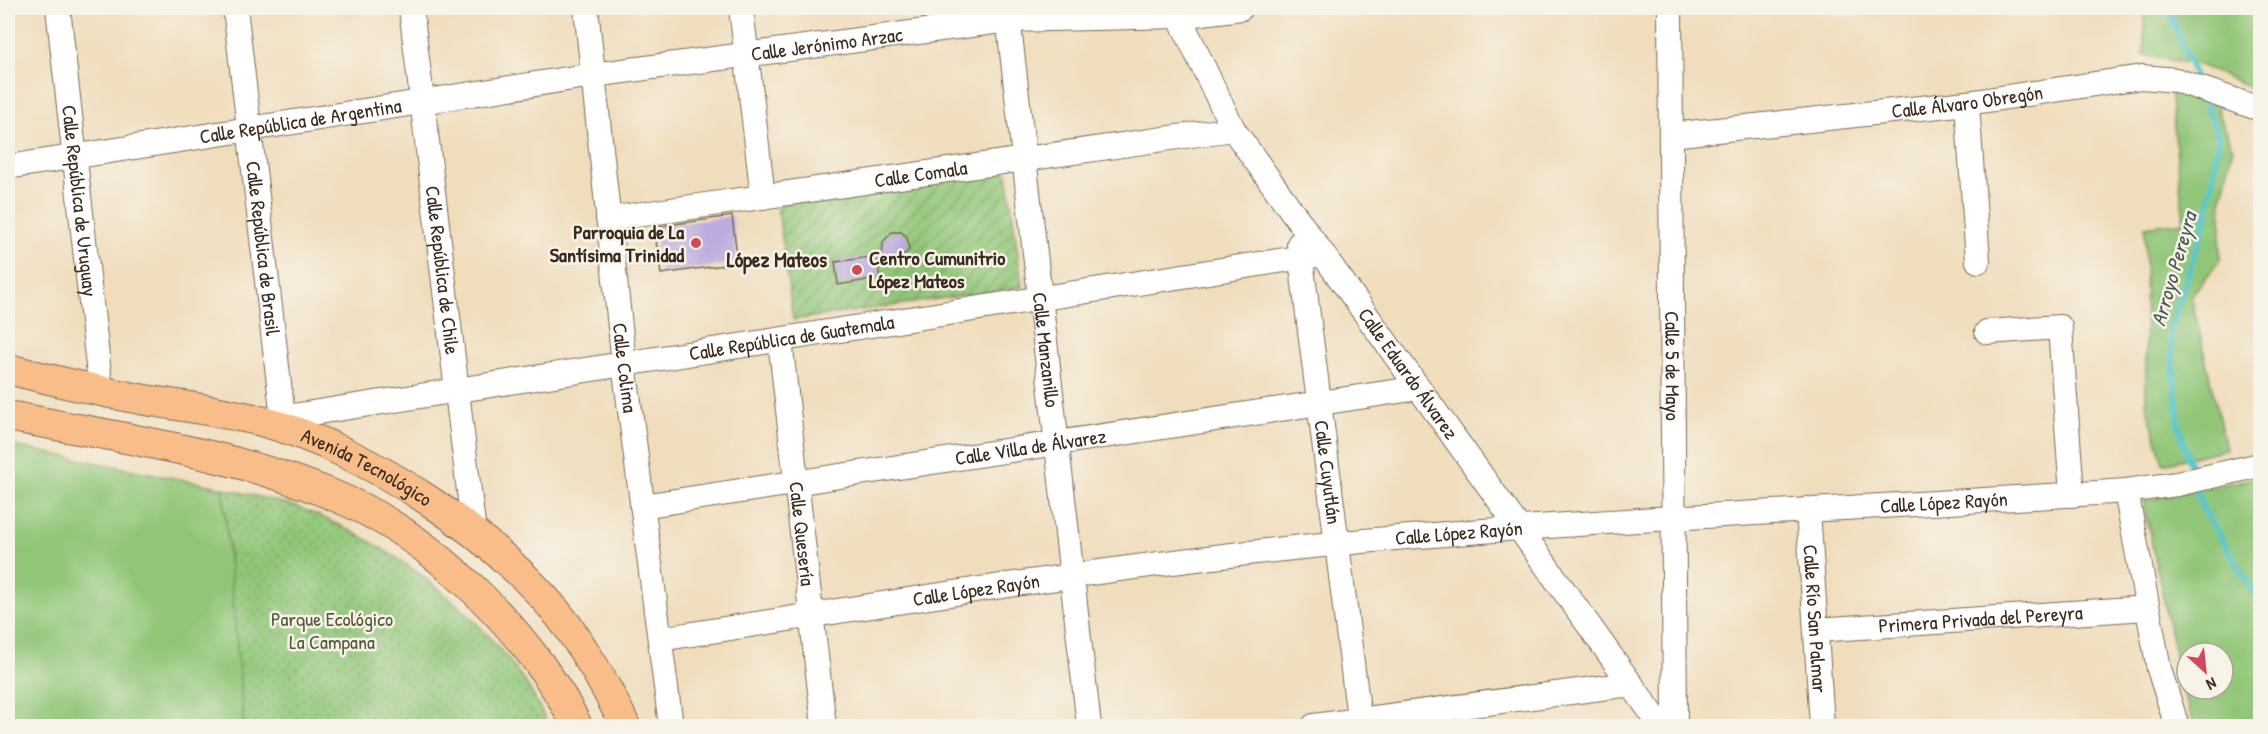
<svg xmlns="http://www.w3.org/2000/svg" width="2268" height="734" viewBox="0 0 2268 734" font-family="'Patrick Hand',sans-serif">
<style>
.grass{fill:#91c678;stroke:#66784b;stroke-width:1.5;fill-rule:evenodd}
.park{fill:url(#park-dots);stroke:#66784b;stroke-width:1.5}
.garden{fill:url(#garden-furrows);stroke:#66784b;stroke-width:1.5}
.lines{fill:none;stroke-linecap:round;stroke-linejoin:round}
.stream{stroke:#5ac7cd;stroke-width:6}
.building{fill:#bcabde}
.minor-casing{stroke:#7a6955;stroke-width:26}
.major-casing{stroke:#7a6955;stroke-width:32}
.minor{stroke:#fff;stroke-width:24}
.major{stroke:#f8bd88;stroke-width:30}
.poi-dot{fill:#d1495b;stroke:#f7f3e8;stroke-width:2}
.labels{text-anchor:middle;stroke-width:5;stroke-linejoin:round;paint-order:stroke}
.street-label{font-size:20px;fill:#3b2a1e;stroke:#f7f3e8}
.poi-label{font-size:20px;font-weight:bold;fill:#3b2a1e;stroke:#f7f3e8;text-anchor:end}
.park-label{font-size:20px;fill:#555939;stroke:#f7f3e8}
.neighbourhood-label{font-size:21px;font-weight:bold;fill:#3b2a1e;stroke:#f7f3e8}
.water-label{font-size:21px;font-style:italic;fill:#445953;stroke:#f7f3e8}
</style>
<defs>
<pattern id="park-dots" width="8" height="8" patternUnits="userSpaceOnUse" patternTransform="scale(1.5)"><rect width="8" height="8" fill="#91c678"/><path d="M2 2h.1M6 6h.1" fill="none" stroke="#78a162" stroke-width="1.8" stroke-linecap="round"/></pattern>
<pattern id="garden-furrows" width="10" height="10" patternUnits="userSpaceOnUse" patternTransform="scale(1.5)"><rect width="10" height="10" fill="#91c678"/><path d="M-1 1l2-2M0 10L10 0M9 11l2-2" fill="none" stroke="#78a162"/></pattern>
</defs>
<rect width="100%" height="100%" fill="#f7f3e8"/>
<filter id="ink" filterUnits="userSpaceOnUse"><feTurbulence type="fractalNoise" baseFrequency=".0167" numOctaves="2"/><feDisplacementMap in="SourceGraphic" scale="12" xChannelSelector="R" yChannelSelector="G"/><feConvolveMatrix kernelMatrix="1 2 1 2 8 2 1 2 1" color-interpolation-filters="sRGB"/></filter>
<filter id="wash" filterUnits="userSpaceOnUse"><feTurbulence type="fractalNoise" baseFrequency=".008" numOctaves="4" result="noise"/><feDisplacementMap in="SourceGraphic" scale="24" xChannelSelector="R" yChannelSelector="G"/><feGaussianBlur stdDeviation="1.35" result="paint"/><feColorMatrix in="noise" values="0 0 0 0 0 0 0 0 0 0 0 0 0 0 0 0 0 1.4 0 .05"/><feComposite in="paint" operator="in"/></filter>
<g filter="url(#wash)">
<rect width="100%" height="100%" fill="#f0ddbc"/>
<path class="grass" d="M 2144,8 L 2254,8 L 2260,17 L 2260,91 L 2200,65 L 2144,55 Z
M 2170,91 L 2220,99 L 2218,111 L 2233,148 L 2222,196 L 2220,260 L 2191,296 L 2226,449 L 2163,464 L 2146,403 L 2145,227 L 2184,222 Z
M 8,445 L 223,488 L 244,726 L 8,726 Z
M 2260,477 L 2260,726 L 2195,726 L 2183,693 L 2143,501 ZM 2187,653 L 2223,653 L 2223,689 L 2187,689 Z"/>
<path class="park" d="M 223,488 C 248,495 277,500 302,509 C 387,542 470,603 523,679 C 533,693 541,711 549,726 L 244,726 Z"/>
<path class="garden" d="M 1007,172 L 1022,287 L 793,320 L 777,204 Z"/>
<g class="lines">
<path class="stream" d="M 2168,8 L 2196,80
M 2193,475 L 2179,426 L 2170,329 L 2207,217 L 2219,138 L 2202,95
M 2196,485 L 2202,507 L 2260,602"/>
</g>
<g id="blocks">
<path class="building" d="M 732,216 L 738,263 L 661,274 L 654,227 Z
M 892,232 L 901,232 L 907,237 L 909,250 L 900,258 L 882,260 L 883,242 Z
M 877,256 L 880,278 L 838,285 L 835,262 Z"/>
</g>
</g>
<g filter="url(#ink)">
<use href="#blocks" fill-opacity="0" stroke="#7a6955" stroke-width="1.5"/>
<g class="lines">
<defs>
<g id="minor">
<path id="s1" d="M 58,8 L 101,392"/>
<path id="s2" d="M 235,8 L 283,418"/>
<path id="s3" d="M 411,8 L 474,533"/>
<path id="s4" d="M 586,8 L 624,364 L 671,726"/>
<path d="M 741,8 L 763,197"/>
<path id="s5" d="M 1007,8 L 1089,726"/>
<path id="s6" d="M 1175,8 L 1233,129 L 1661,726"/>
<path id="s7" d="M 1670,8 L 1675,726"/>
<path d="M 1967,103 L 1978,261"/>
<path id="s8" d="M 1671,135 L 1967,103 L 2142,77 L 2176,80 L 2260,109"/>
<path id="s9" d="M 8,167 L 593,75 L 1009,20 L 1179,16 L 1241,8"/>
<path id="s10" d="M 608,219 L 1233,129"/>
<path id="s11" d="M 1299,244 L 1360,726"/>
<path d="M 1987,332 L 2060,327 L 2072,495"/>
<path id="s12" d="M 780,340 L 824,726"/>
<path id="s13" d="M 261,421 L 1323,254"/>
<path d="M 2126,491 L 2159,669 L 2177,726"/>
<path id="s14" d="M 642,506 L 1419,388"/>
<path id="s15" d="M 1808,509 L 1822,726"/>
<path id="s16" d="M 1816,630 L 2147,608"/>
<path id="s17" d="M 660,639 C 886,604 1114,565 1342,543 C 1603,518 1865,509 2126,491 L 2177,484 L 2260,465"/>
<path d="M 1314,726 L 1631,684"/>
</g>
<g id="major">
<path id="s18" d="M 8,369 C 52,380 96,391 140,399 C 180,406 222,411 261,421 C 367,449 504,539 569,628 C 590,659 610,693 625,726"/>
<path d="M 8,416 C 122,438 243,454 351,503 C 441,545 534,638 577,726"/>
</g>
</defs>
<use href="#minor" class="minor-casing"/>
<use href="#major" class="major-casing"/>
<use href="#minor" class="minor"/>
<use href="#major" class="major"/>
</g>
</g>
<g class="poi-dot">
<circle cx="696" cy="243" r="6"/>
<circle cx="857" cy="270" r="6"/>
</g>
<g class="labels">
<g class="street-label">
<text dy="7" stroke="none"><textPath href="#s9" startOffset="828">Calle Jerónimo Arzac</textPath></text>
<text dy="7" stroke="none"><textPath href="#s8" startOffset="298">Calle Álvaro Obregón</textPath></text>
<text dy="7" stroke="none"><textPath href="#s9" startOffset="296">Calle República de Argentina</textPath></text>
<text dy="7" stroke="none"><textPath href="#s10" startOffset="316">Calle Comala</textPath></text>
<text dy="7" stroke="none"><textPath href="#s1" startOffset="194">Calle República de Uruguay</textPath></text>
<text dy="7" stroke="none"><textPath href="#s2" startOffset="242">Calle República de Brasil</textPath></text>
<text dy="7" stroke="none"><textPath href="#s3" startOffset="264">Calle República de Chile</textPath></text>
<text dy="7" stroke="none"><textPath href="#s13" startOffset="537">Calle República de Guatemala</textPath></text>
<text dy="7" stroke="none"><textPath href="#s5" startOffset="344">Calle Manzanillo</textPath></text>
<text dy="7" stroke="none"><textPath href="#s4" startOffset="362">Calle Colima</textPath></text>
<text dy="7" stroke="none"><textPath href="#s7" startOffset="358">Calle 5 de Mayo</textPath></text>
<text dy="7" stroke="none"><textPath href="#s6" startOffset="435">Calle Eduardo Álvarez</textPath></text>
<text dy="7" stroke="none"><textPath href="#s14" startOffset="393">Calle Villa de Álvarez</textPath></text>
<text dy="7" stroke="none"><textPath href="#s18" startOffset="374">Avenida Tecnológico</textPath></text>
<text dy="7" stroke="none"><textPath href="#s11" startOffset="230">Calle Cuyutlán</textPath></text>
<text dy="7" stroke="none"><textPath href="#s17" startOffset="1292">Calle López Rayón</textPath></text>
<text dy="7" stroke="none"><textPath href="#s12" startOffset="195">Calle Quesería</textPath></text>
<text dy="7" stroke="none"><textPath href="#s17" startOffset="806">Calle López Rayón</textPath></text>
<text dy="7" stroke="none"><textPath href="#s17" startOffset="320">Calle López Rayón</textPath></text>
<text dy="7" stroke="none"><textPath href="#s15" startOffset="110">Calle Río San Palmar</textPath></text>
<text dy="7" stroke="none"><textPath href="#s16" startOffset="165">Primera Privada del Pereyra</textPath></text>
</g>
<g class="poi-label">
<text x="684" y="239">Parroquia de La<tspan x="684" dy="23">Santísima Trinidad</tspan></text>
<text x="869" y="265" text-anchor="start">Centro Cumunitrio<tspan x="869" dy="23">López Mateos</tspan></text>
</g>
<g class="park-label">
<text x="332" y="626">Parque Ecológico<tspan x="332" dy="23">La Campana</tspan></text>
</g>
<g class="neighbourhood-label">
<text x="777" y="267">López Mateos</text>
</g>
<g class="water-label">
<text transform="translate(2174 269) rotate(-74)" y="7">Arroyo Pereyra</text>
</g>
</g>
<rect width="2268" height="734" fill="none" stroke="#f7f3e8" stroke-width="30"/>
<g transform="translate(2205 671) rotate(153)"><circle r="28" fill="#f7f3e8" stroke="#aca397" stroke-width="1.5"/>
<path d="M0-4.5L10 22L0 15L-10 22Z" fill="#d1495b"/>
<text y="-9" font-size="16" font-weight="bold" text-anchor="middle" fill="#3b2a1e">N</text>
</g>
</svg>
